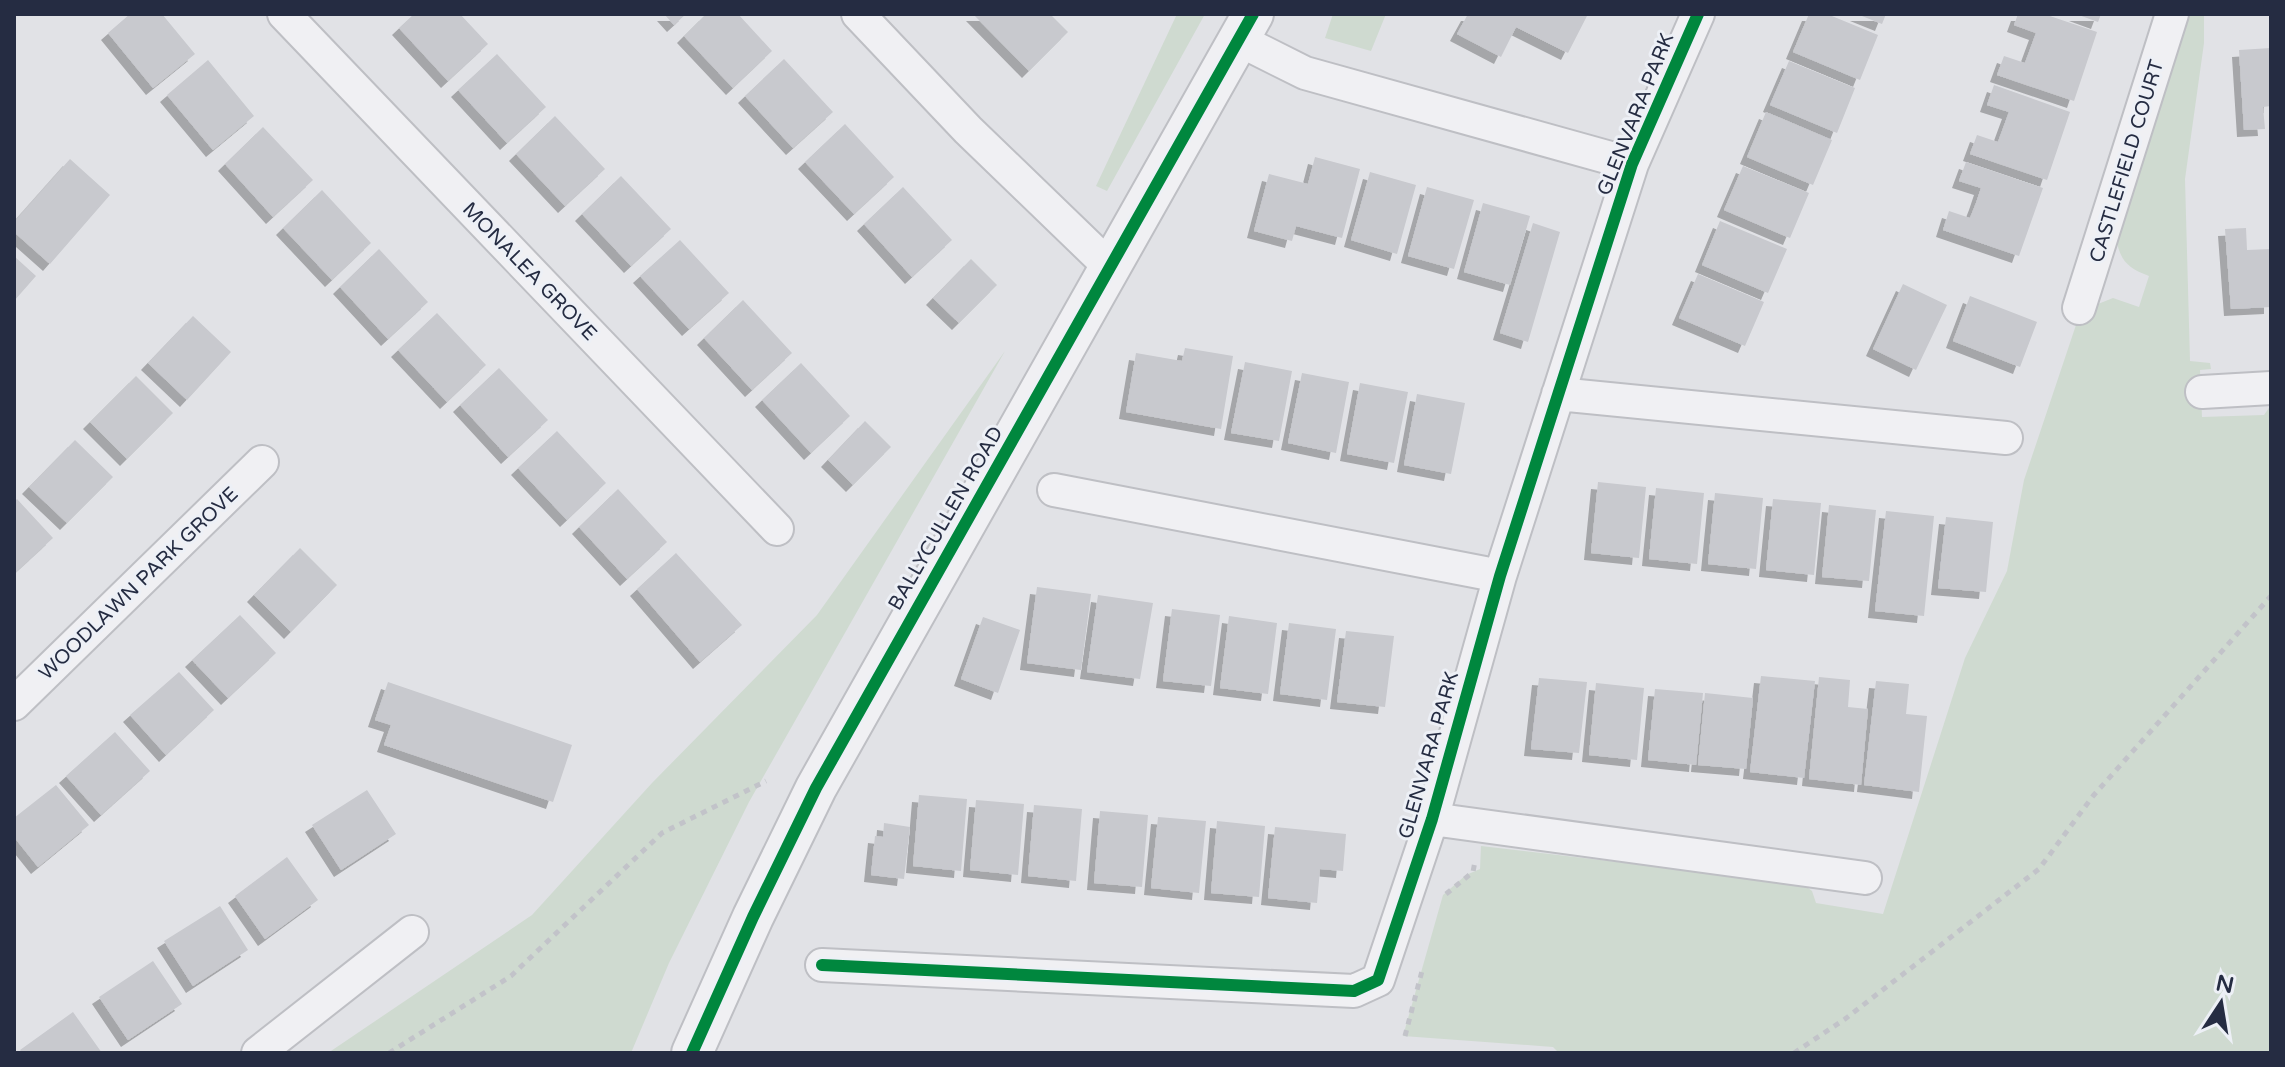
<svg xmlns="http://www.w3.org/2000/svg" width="2285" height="1067" viewBox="0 0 2285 1067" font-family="'Varela Round',sans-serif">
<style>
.green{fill:#cfdad0}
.building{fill:#c8c9ce;filter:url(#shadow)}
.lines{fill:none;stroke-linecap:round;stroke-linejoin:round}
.minor-casing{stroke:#bebfc4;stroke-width:36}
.tertiary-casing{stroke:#bebfc4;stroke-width:44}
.path{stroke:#c2c3c9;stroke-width:5;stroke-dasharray:6 6;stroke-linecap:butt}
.minor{stroke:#f0f0f3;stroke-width:32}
.tertiary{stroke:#f0f0f3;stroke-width:40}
.cycleway-casing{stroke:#edf0f6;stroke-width:17}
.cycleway{stroke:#00873e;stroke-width:12}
.labels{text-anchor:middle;stroke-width:6;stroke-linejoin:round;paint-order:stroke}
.street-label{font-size:20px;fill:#252c42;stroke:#edf0f6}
</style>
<defs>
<filter id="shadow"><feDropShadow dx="-7" dy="7" stdDeviation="0" flood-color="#0004"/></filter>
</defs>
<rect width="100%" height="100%" fill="#e1e2e6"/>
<path class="green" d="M 1177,14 L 1205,14 L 1107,191 L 1096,186 Z
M 1333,14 L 1386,14 L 1371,51 L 1325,38 Z
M 2190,14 L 2204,14 L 2204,43 L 2185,179 L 2190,361 L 2210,363 L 2211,369 L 2200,370 L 2202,417 L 2264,415 L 2271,405 L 2271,1053 L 1559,1053 L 1553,1047 L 1403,1036 L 1443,895 L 1466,875 L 1480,869 L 1481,846 L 1803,884 L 1812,891 L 1816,903 L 1883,914 L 1965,658 L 2007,571 L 2024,480 L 2078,319 L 2098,304 L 2113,298 L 2139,307 L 2149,276 C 2128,268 2121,262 2116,239 Z
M 1005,351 L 749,802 L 669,963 L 631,1053 L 328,1053 L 532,915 L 652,783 L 817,615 Z"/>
<path class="building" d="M 130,14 L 162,14 L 195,54 L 153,88 L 108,33 Z
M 414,14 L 460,14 L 488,44 L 448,81 L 399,28 Z
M 664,14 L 686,14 L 674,25 Z
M 706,14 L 738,14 L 772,51 L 733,88 L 684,36 Z
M 973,14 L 1050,14 L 1068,32 L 1029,71 Z
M 1468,14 L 1588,14 L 1568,53 L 1516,27 L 1501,57 L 1457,34 Z
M 1809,14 L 1827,14 L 1878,35 L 1860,80 L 1793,52 Z
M 1857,14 L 1886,14 L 1882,24 Z
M 2018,14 L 2044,14 L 2097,32 L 2074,101 L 1997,75 L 2004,56 L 2025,63 L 2036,33 L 2014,25 Z
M 2076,14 L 2101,14 L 2098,22 Z
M 2271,48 L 2271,106 L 2263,107 L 2265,129 L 2244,130 L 2239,50 Z
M 497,54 L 546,107 L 507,143 L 458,90 Z
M 784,59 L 833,112 L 793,148 L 745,96 Z
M 208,60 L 254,116 L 213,150 L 167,95 Z
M 1789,61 L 1855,88 L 1837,133 L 1770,105 Z
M 1994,85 L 2070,112 L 2047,180 L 1970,154 L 1977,135 L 1998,142 L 2009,112 L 1987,105 Z
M 1766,112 L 1832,140 L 1813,185 L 1747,157 Z
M 555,116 L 605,169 L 565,206 L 516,154 Z
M 845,124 L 894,177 L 854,214 L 805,162 Z
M 263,127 L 313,180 L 273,217 L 225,164 Z
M 1315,157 L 1360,169 L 1342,238 L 1296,226 L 1292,241 L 1254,231 L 1269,174 L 1308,184 Z
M 70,159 L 110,195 L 50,264 L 14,232 L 14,222 Z
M 1966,162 L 2043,188 L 2019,256 L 1943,230 L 1949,211 L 1970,218 L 1976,203 L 1981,188 L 1959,181 Z
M 1743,166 L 1809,193 L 1790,238 L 1724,210 Z
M 1370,172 L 1416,185 L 1397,254 L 1351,240 Z
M 621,176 L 671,229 L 631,266 L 582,214 Z
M 903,187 L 952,240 L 912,277 L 864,224 Z
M 1427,187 L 1474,200 L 1454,269 L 1408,256 Z
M 322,190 L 371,243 L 332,280 L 283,228 Z
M 1483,203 L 1530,216 L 1510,285 L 1464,272 Z
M 1720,221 L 1787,249 L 1768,293 L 1702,265 Z
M 1533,223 L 1560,232 L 1528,342 L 1500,333 Z
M 2246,228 L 2247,250 L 2271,249 L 2271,307 L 2231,309 L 2225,229 Z
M 680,240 L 729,293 L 689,329 L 640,276 Z
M 379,249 L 428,302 L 388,339 L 340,287 Z
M 14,256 L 36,276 L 14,301 Z
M 971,259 L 997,285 L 959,323 L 933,298 Z
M 1698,274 L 1764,302 L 1745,346 L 1679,318 Z
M 1903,284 L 1947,305 L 1916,370 L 1873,349 Z
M 1970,296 L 2037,322 L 2020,367 L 1953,341 Z
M 743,300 L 792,353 L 752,390 L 704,338 Z
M 437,313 L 486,365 L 447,402 L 398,350 Z
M 193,316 L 231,352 L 187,400 L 148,363 Z
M 1185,348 L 1233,356 L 1221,429 L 1126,412 L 1136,353 L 1182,361 Z
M 1245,362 L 1292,371 L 1279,441 L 1231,433 Z
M 801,363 L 850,416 L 811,453 L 762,400 Z
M 499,368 L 548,420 L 508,457 L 460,405 Z
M 1302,373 L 1349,382 L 1336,453 L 1288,443 Z
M 136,376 L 173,413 L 127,459 L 90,422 Z
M 1360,383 L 1408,392 L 1394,463 L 1347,454 Z
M 1417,394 L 1465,403 L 1451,474 L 1404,465 Z
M 865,421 L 891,447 L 853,485 L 828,460 Z
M 557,431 L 606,483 L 567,520 L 518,468 Z
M 75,440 L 113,477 L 67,523 L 29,487 Z
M 1598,482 L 1646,487 L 1639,558 L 1591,553 Z
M 1656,488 L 1704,493 L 1697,564 L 1649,559 Z
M 618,489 L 667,542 L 627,579 L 579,527 Z
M 1715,493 L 1763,498 L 1756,569 L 1708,564 Z
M 17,499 L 53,538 L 14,574 L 14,502 Z
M 1773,499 L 1821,503 L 1814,575 L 1766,570 Z
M 1829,505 L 1876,510 L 1869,581 L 1822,577 Z
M 1886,511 L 1934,516 L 1924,616 L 1875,611 Z
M 1946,517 L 1993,522 L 1986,592 L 1938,588 Z
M 300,548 L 337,585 L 291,632 L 254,595 Z
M 676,553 L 742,625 L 700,662 L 637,589 Z
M 1037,587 L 1091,594 L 1081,670 L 1027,663 Z
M 1098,595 L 1153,603 L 1140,679 L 1087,672 Z
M 1172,609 L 1220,615 L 1211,686 L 1163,681 Z
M 240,615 L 276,653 L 228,698 L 192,660 Z
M 1229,616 L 1277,623 L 1268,694 L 1220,688 Z
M 983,617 L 1020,630 L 998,693 L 961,679 Z
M 1289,623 L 1336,629 L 1327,700 L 1280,694 Z
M 1346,631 L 1394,636 L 1385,707 L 1337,702 Z
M 179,672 L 214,710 L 166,755 L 130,715 Z
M 1761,676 L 1815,681 L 1804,778 L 1750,772 Z
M 1819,677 L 1850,680 L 1848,707 L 1868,709 L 1861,785 L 1809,779 Z
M 1539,678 L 1587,682 L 1579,753 L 1531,749 Z
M 1876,681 L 1909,684 L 1906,714 L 1927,716 L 1919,792 L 1864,785 Z
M 388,682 L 572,745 L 553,802 L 384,745 L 391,725 L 375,720 Z
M 1596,683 L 1644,688 L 1637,760 L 1589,755 Z
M 1655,689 L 1703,693 L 1696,765 L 1648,760 Z
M 1705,693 L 1753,698 L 1746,769 L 1698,765 Z
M 115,732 L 150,771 L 101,815 L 66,776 Z
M 56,785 L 89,825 L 38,867 L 14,837 L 14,818 Z
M 367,790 L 396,834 L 341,870 L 312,825 Z
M 919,795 L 967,799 L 961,871 L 913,866 Z
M 976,800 L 1024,804 L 1018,875 L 970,870 Z
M 1034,805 L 1082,809 L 1076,881 L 1028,876 Z
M 1100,811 L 1148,815 L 1142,887 L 1094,883 Z
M 1158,817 L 1206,821 L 1199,893 L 1151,888 Z
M 1217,821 L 1265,826 L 1259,897 L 1211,893 Z
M 884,823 L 910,827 L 904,879 L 871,875 L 875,836 L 883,837 Z
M 1275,827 L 1346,834 L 1343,871 L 1320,869 L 1317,903 L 1268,898 Z
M 287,857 L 318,900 L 265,939 L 235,896 Z
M 220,906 L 248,950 L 193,986 L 164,941 Z
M 153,961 L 182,1004 L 128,1040 L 99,997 Z
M 73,1012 L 102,1053 L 22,1053 L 20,1050 Z"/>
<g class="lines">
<defs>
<path id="minor" d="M 284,14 L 777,529
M 858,14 L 968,130 L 1111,268
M 1239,40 L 1305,73 L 1632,164
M 2079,308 L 2172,14
M 2202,392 L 2271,388
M 1558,394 L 2006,438
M 1054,490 L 1500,576
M 14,704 L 262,462
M 1432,819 L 1865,878
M 822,965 L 1354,991 L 1378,980 L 1432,819 L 1500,576 L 1632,164 L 1698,14
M 258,1053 L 412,932"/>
<path id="tertiary" d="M 692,1053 L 753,917 L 816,788 L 1253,14"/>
</defs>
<use href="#minor" class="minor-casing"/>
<use href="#tertiary" class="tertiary-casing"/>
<path class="path" d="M 1446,894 L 1473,872 L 1475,861
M 1405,1036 L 1422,971
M 389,1053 L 511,976 L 662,833 L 766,781
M 1794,1053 L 1845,1019 L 2039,869 L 2093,796 L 2271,596"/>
<use href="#minor" class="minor"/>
<use href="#tertiary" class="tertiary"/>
<defs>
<path id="cycleway" d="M 822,965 L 1354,991 L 1378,980 L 1432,819 L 1500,576 L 1632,164 L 1698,14
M 692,1053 L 753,917 L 816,788 L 1253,14"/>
</defs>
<use href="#cycleway" class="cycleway-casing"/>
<use href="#cycleway" class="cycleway"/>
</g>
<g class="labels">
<g class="street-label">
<text transform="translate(1635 114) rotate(-68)" y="7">GLENVARA PARK</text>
<text transform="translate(2126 161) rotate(-73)" y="7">CASTLEFIELD COURT</text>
<text transform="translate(530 271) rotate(46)" y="7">MONALEA GROVE</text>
<text transform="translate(945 518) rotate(-60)" y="7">BALLYCULLEN ROAD</text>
<text transform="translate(138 583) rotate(-44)" y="7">WOODLAWN PARK GROVE</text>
<text transform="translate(1428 755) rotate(-74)" y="7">GLENVARA PARK</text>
</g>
</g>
<rect width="2285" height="1067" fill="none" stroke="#252c42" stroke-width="32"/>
<g transform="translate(2221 1003) rotate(12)" stroke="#edf0f6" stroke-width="6" paint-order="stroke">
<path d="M0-6L14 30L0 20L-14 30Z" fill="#252c42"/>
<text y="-12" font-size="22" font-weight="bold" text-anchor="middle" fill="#252c42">N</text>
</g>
</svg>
